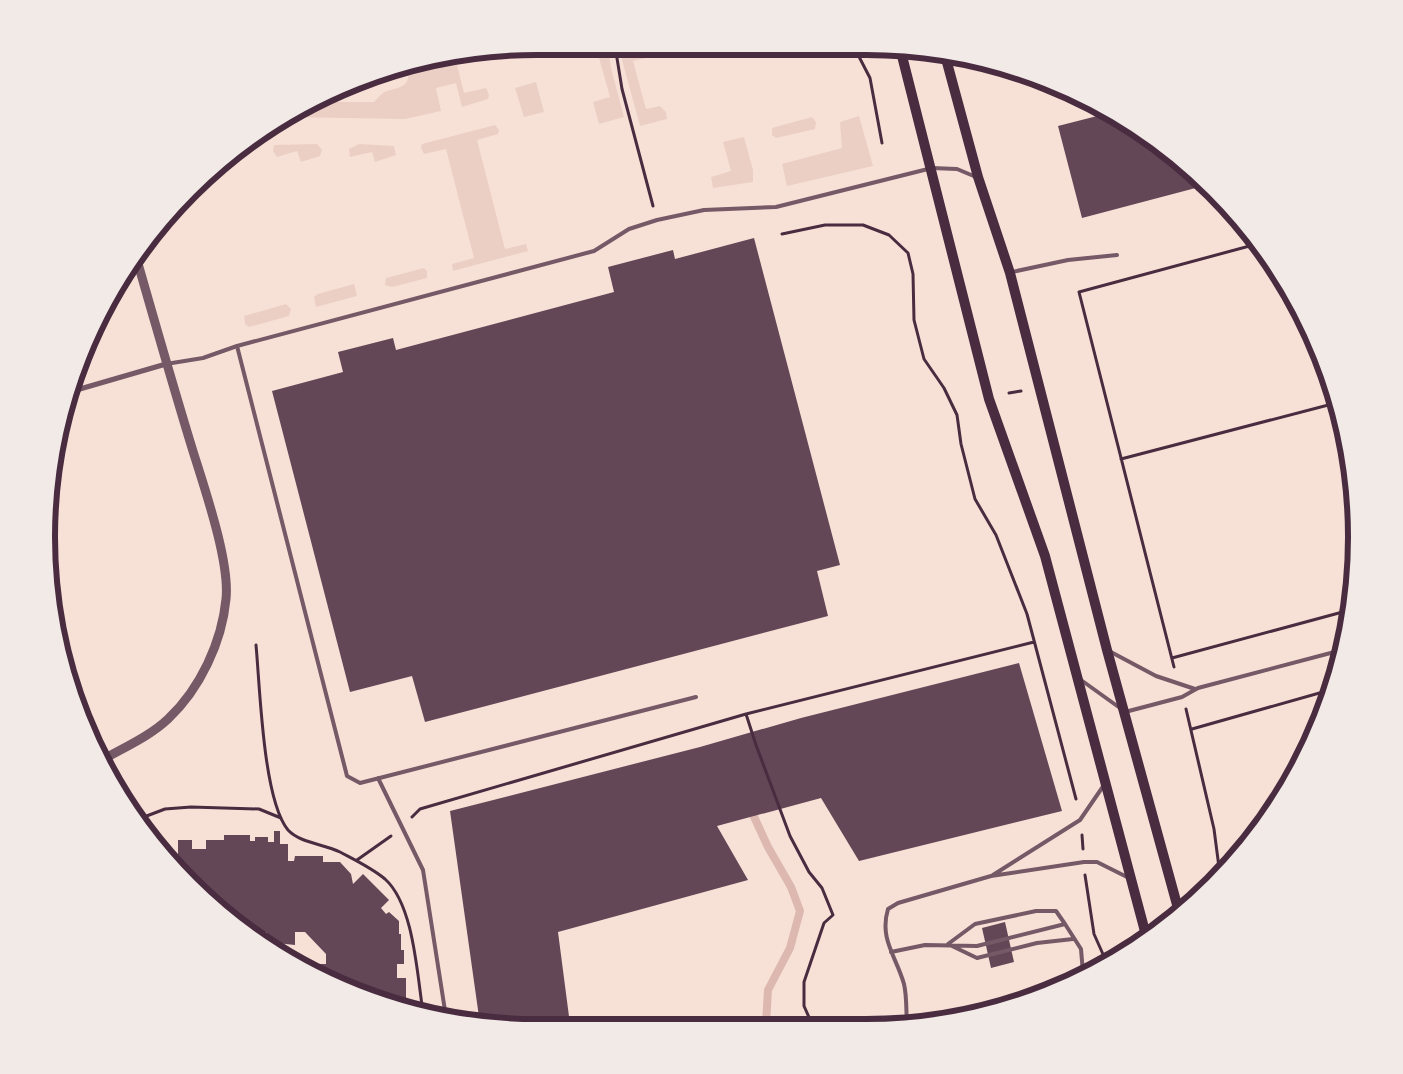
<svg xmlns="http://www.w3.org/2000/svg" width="1403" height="1074" viewBox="0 0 1403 1074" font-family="'DM Sans',sans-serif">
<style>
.green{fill:#ebcfc5}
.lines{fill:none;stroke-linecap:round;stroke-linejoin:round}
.stream{stroke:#dcb8b0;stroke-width:8}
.building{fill:#644757}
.path{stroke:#4a2c40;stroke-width:3}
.service{stroke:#755966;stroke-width:4}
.minor{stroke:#755966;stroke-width:5}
.tertiary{stroke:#755966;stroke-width:9}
.secondary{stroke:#4a2c40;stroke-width:10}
.rim{fill:none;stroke:#4a2c40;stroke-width:6}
</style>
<rect width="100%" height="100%" fill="#f7e1d7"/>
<path class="green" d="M 608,47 L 611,68 L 624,117 L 599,124 L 593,102 L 610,97 L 599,58 L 600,48 Z
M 622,47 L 648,47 L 650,57 L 633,61 L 646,109 L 660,106 L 666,112 L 667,119 L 640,126 L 622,60 Z
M 455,57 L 464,93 L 486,88 L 489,95 L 488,99 L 462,107 L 456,83 L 436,88 L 441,111 L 405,119 L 284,117 L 315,102 L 374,102 C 377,99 380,95 383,93 C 394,86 415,91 406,64 Z
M 536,82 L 544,112 L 524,117 L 515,88 Z
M 859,116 L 873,166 L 787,186 L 782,164 L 842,148 L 840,122 Z
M 812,117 L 816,122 L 815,129 L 776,138 L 772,135 L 772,128 Z
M 495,125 L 499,130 L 498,134 L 477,140 L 505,249 L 526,244 L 528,251 L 453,271 L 452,264 L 474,258 L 446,149 L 424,154 L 421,148 L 422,144 Z
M 744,137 L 753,170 L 753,182 L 713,188 L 711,177 L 731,171 L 723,142 Z
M 317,144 L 322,150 L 320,156 L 301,162 L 297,151 L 277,157 L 273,151 L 274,145 Z
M 359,144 L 394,146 L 396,155 L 375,162 L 372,152 L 350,157 L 349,149 Z
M 424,268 L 427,271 L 427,278 L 392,287 L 385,285 L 386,278 Z
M 354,284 L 357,296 L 316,307 L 314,297 L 318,294 Z
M 286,304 L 291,309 L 289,316 L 249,327 L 245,324 L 244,316 Z"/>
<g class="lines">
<path class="stream" d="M 750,808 L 768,847 L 791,887 L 800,911 L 790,948 L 768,990 L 766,1024"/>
</g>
<path class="building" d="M 1109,113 L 1165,147 L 1207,185 L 1082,218 L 1058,126 Z
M 754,238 L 840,565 L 817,571 L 828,616 L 425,722 L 412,676 L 350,692 L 272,391 L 343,372 L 338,352 L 393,338 L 396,350 L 614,292 L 608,267 L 673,250 L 675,259 Z
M 1019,663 L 1062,811 L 859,861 L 821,798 L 717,826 L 748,880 L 558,932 L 570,1024 L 480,1024 L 450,811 L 700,747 L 801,718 Z
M 274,831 L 280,831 L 280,844 L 288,844 L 288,861 L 294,861 L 295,856 L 323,856 L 323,862 L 340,862 L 351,874 L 353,884 L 363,874 L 389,900 L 381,908 L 386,914 L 389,912 L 399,921 L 399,934 L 401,934 L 401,950 L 404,950 L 404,964 L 397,964 L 397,978 L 406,978 L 406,1004 L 397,1006 L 379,1002 L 317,973 L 317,964 L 326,964 L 326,954 L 305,932 L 295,932 L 295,945 L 267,942 L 267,932 L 255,934 L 190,884 L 167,856 L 178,856 L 178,840 L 192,840 L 192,849 L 206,849 L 206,840 L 224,840 L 224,835 L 250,835 L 250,841 L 255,841 L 255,837 L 268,837 L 268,842 L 274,842 Z
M 1005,922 L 1014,962 L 991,968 L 982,928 Z"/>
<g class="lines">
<path class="path" d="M 615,46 L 622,89 L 653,206
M 854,47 L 870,78 L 882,143
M 565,52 L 585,46
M 782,234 L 825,225 L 863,225 L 889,235 L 908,253 L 913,274 L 914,320 L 924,359 L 944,388 L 957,415 L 961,444 L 975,499 L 996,535 L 1027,614 L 1076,799
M 1009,393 L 1021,391
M 1121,459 L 1336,403
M 256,645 C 260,687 263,800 288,830 C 300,843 324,844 340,852 C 355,860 372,868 385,879 C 414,905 417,975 423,1012
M 1172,658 L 1350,610
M 1174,667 L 1079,292 L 1257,244
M 1186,709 L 1214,829 L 1220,875
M 746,714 L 756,745 L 790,836 L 809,872 L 822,888 L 833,915 L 824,923 L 804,982 L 804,1006 L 812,1024
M 1192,729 L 1330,690
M 135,817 L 144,817 L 165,809 L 191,807 L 259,809 L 281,818
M 412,817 L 420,809 L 746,714 L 1034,642
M 1082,835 L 1083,849
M 357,860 L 391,836
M 1085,875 L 1094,934 L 1106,961"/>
<path class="service" d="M 1012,272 L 1068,260 L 1117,255
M 237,346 L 347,776 L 360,783 L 696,697
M 166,364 L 203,358 L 237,346 L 594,251 L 629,229 L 657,220 L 704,210 L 776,207 L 932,168 L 957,169 L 976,177
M 1109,651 L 1156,676 L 1195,689
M 1081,680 L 1120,708
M 1125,712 L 1182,697 L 1198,688 L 1342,650
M 378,778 L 423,870 L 446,1017
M 993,875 L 1080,820 L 1104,785
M 948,944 L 975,924 L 1036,911 L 1056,911 L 1065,924
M 952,946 L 977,958 L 1037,943 L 1073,939
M 891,952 L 925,945 L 977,946 L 1065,924 L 1081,949 L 1083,973
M 907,1024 C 906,1011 907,997 904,984 C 896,956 879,939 888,909 L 898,903 L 991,876 L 1084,862 L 1097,862 L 1129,878"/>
<path class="minor" d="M 73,391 L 166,364"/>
<path class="tertiary" d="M 104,759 C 125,747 150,736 168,719 C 200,689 222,642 226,599 C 230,561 204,487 192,448 C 173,386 155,323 137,260"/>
<path class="secondary" d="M 900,48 L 989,399 L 1045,556 L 1147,939
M 945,55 L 978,177 L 1010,273 L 1107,650 L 1179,912"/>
</g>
<path d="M0 0H1403V1074H0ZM537 55H866A482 482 0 0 1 1348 537V537A482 482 0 0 1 866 1019H537A482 482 0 0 1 55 537V537A482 482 0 0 1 537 55Z" fill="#f1eae7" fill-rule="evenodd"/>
<path class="rim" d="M537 55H866A482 482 0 0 1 1348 537V537A482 482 0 0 1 866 1019H537A482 482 0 0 1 55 537V537A482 482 0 0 1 537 55Z"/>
</svg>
